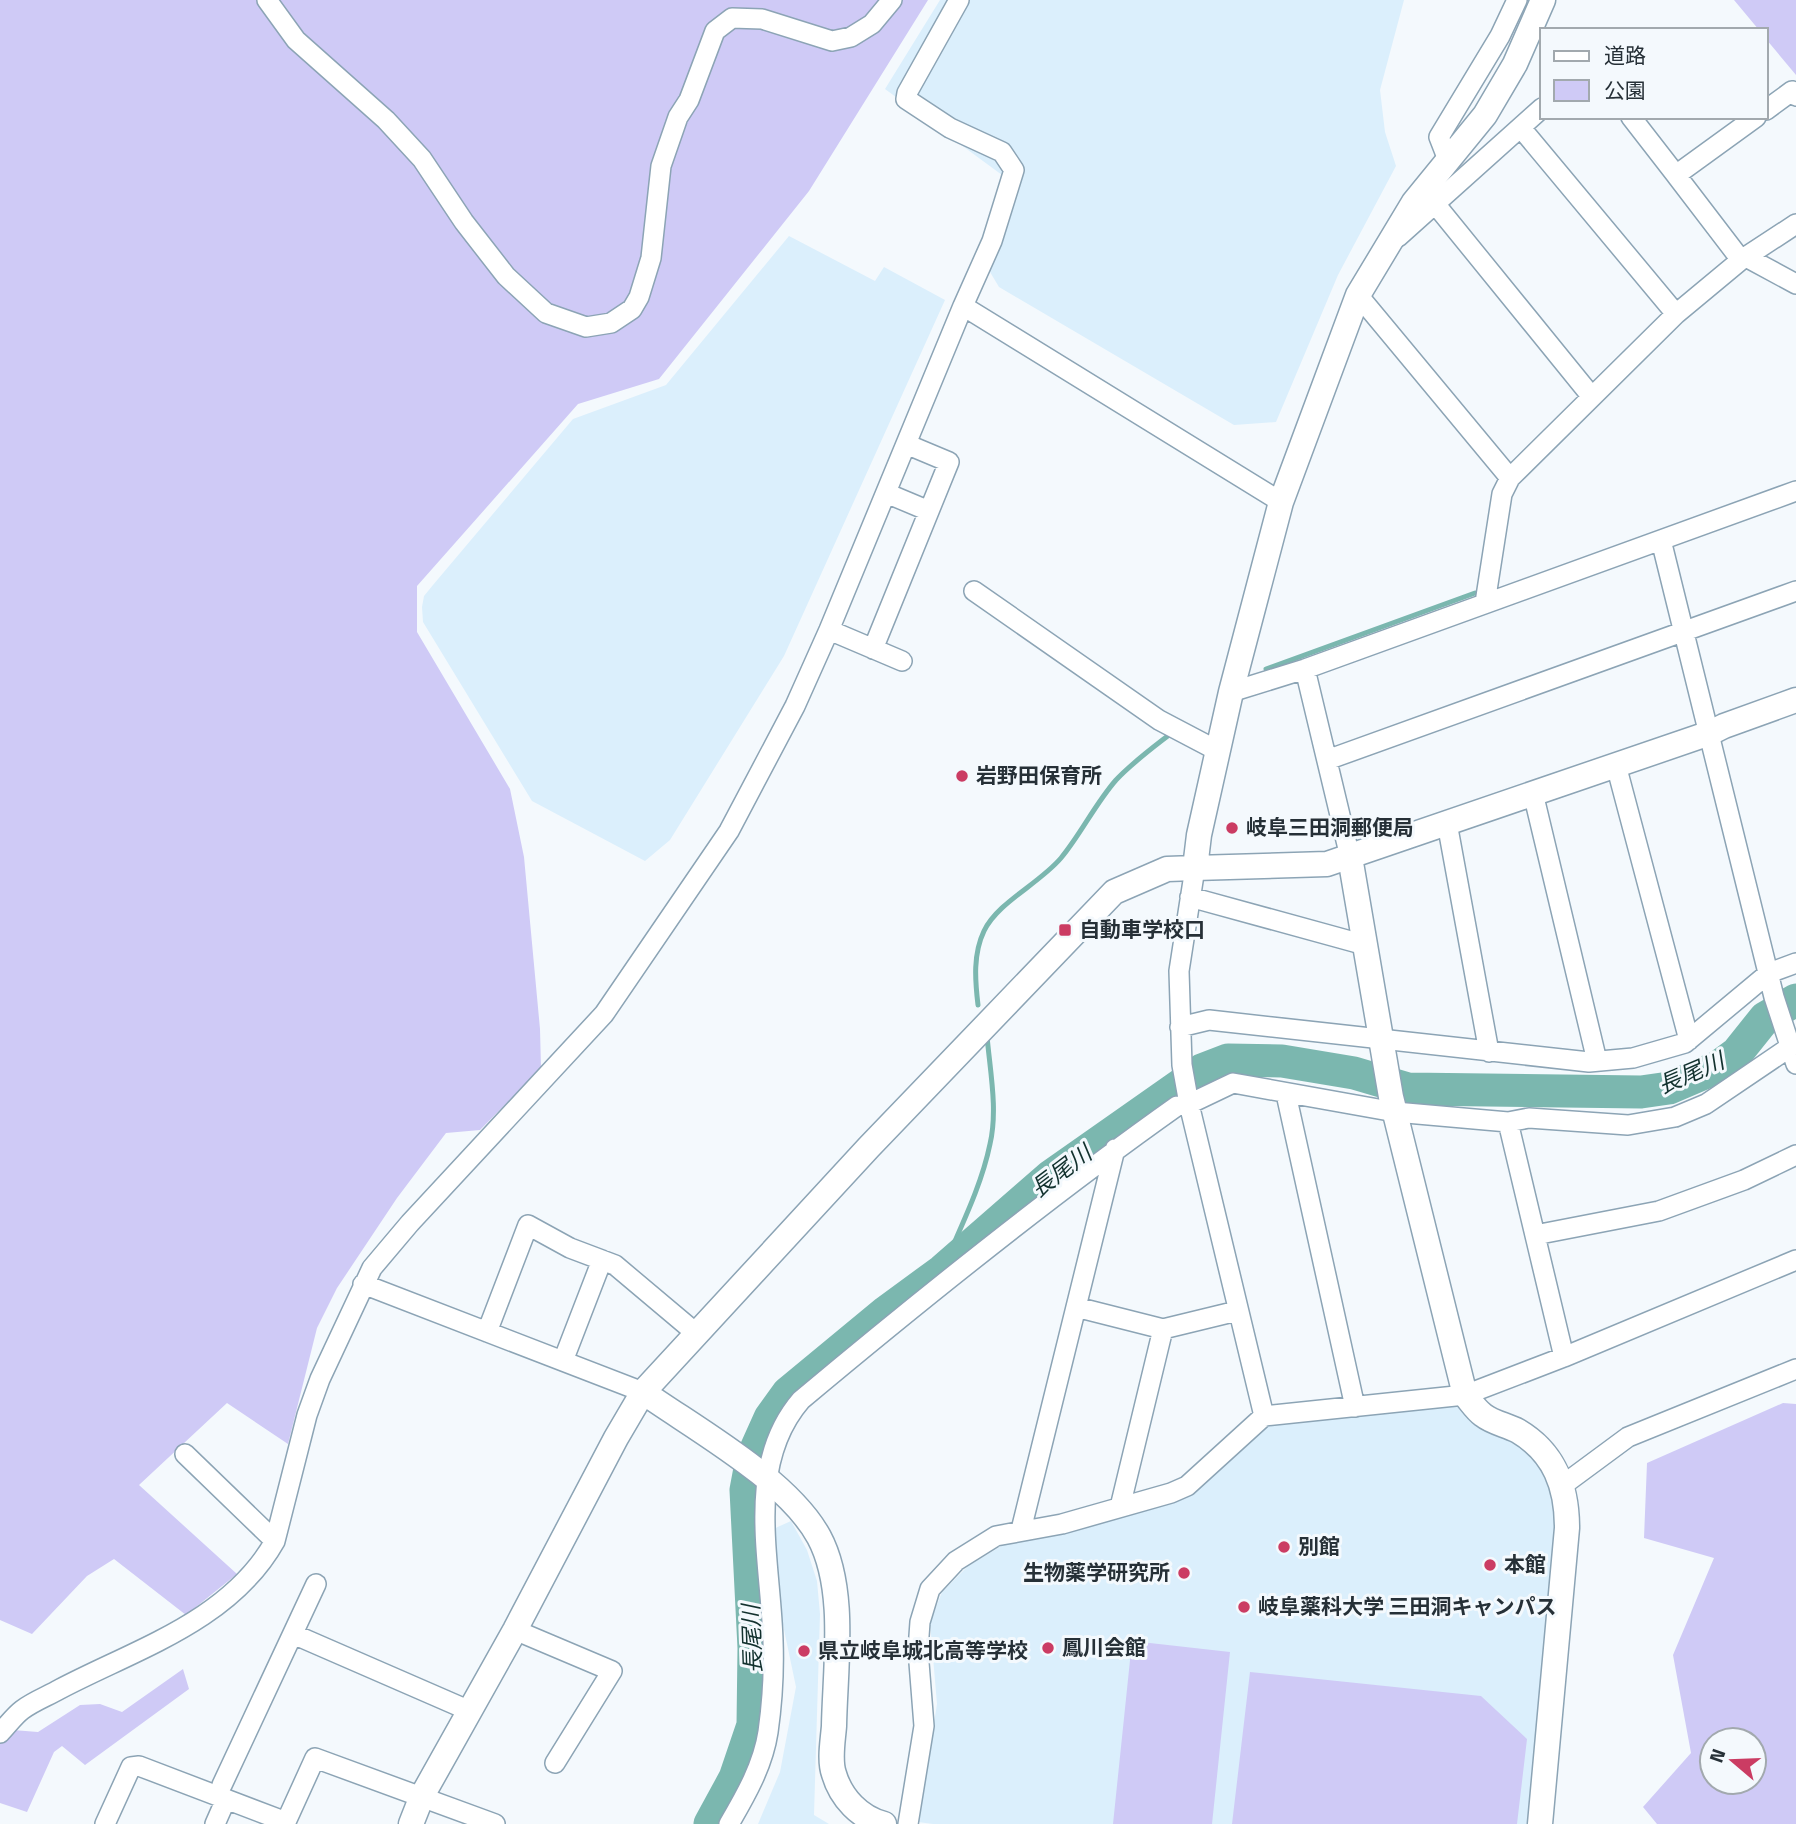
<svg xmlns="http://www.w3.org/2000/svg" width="1796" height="1824" viewBox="0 0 1796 1824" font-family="'Titillium Web','Noto Sans JP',sans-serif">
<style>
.built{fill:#dbeffc}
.green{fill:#cfcaf6;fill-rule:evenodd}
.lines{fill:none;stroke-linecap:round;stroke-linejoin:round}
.stream{stroke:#7bb7af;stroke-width:5}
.river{stroke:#7bb7af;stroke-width:33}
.minor-casing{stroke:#8ca4b5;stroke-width:22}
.tertiary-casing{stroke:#8ca4b5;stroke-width:27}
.minor{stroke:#fff;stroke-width:19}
.tertiary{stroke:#fff;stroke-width:24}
.poi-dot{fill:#cb3c63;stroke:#f4f9fd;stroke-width:2.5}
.labels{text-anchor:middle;stroke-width:6;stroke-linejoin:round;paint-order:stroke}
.poi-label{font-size:21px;font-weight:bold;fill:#263037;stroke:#f4f9fd;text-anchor:start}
.water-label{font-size:23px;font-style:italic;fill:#12312e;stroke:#f4f9fd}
</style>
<rect width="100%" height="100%" fill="#f4f9fd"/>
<path class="built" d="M 940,0 L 1404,0 L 1380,90 L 1385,132 L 1396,166 L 1338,275 L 1276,422 L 1234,425 L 999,287 L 990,272 L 1017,186 L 885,89 Z
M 789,236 L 875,281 L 884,267 L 945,300 L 784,656 L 670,840 L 645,861 L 532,801 L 423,622 L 422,607 L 424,596 L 433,585 L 573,419 L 666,385 Z
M 1462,1405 L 1518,1445 L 1544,1467 L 1558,1495 L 1531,1824 L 933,1824 L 918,1822 L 937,1704 L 930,1622 L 942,1592 L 968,1566 L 1008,1542 L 1082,1527 L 1184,1498 L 1264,1423 Z
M 791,1521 L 807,1550 L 817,1581 L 820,1614 L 814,1815 L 829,1824 L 758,1824 L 780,1772 L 796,1687 L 772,1572 L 771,1530 Z"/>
<path class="green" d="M 0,0 L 928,0 L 809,191 L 659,379 L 578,404 L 417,586 L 417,632 L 510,789 L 524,857 L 540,1029 L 541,1068 L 480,1130 L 446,1133 L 397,1198 L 337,1288 L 317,1328 L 288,1444 L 227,1403 L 139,1485 L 237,1574 L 186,1615 L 114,1559 L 87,1576 L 32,1634 L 0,1620 Z
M 1734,0 L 1796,0 L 1796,75 L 1766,39 L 1766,30 L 1759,30 Z
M 1783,1403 L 1796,1404 L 1796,1824 L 1657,1824 L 1643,1807 L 1691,1753 L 1673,1655 L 1714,1558 L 1644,1538 L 1647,1463 ZM 1712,1740 L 1754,1740 L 1754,1782 L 1712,1782 Z
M 1132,1641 L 1230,1652 L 1212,1824 L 1113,1824 Z
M 183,1669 L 189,1689 L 85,1765 L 62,1746 L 54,1752 L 27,1812 L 0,1803 L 0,1729 L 38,1732 L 80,1705 L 100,1704 L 122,1712 Z
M 1250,1672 L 1481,1696 L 1527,1739 L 1517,1824 L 1232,1824 Z"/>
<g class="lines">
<path class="stream" d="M 1266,669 L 1475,593
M 978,1005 C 975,980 973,954 984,931 C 998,902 1039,884 1061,858 C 1081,834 1095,804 1116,780 C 1132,763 1151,749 1169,735
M 942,1271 C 959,1230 981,1188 990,1144 C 998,1110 990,1071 987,1036"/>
<path class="river" d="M 710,1824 L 735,1778 L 753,1725 L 754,1648 L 746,1490 L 752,1458 L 770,1418 L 788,1393 L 886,1312 L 942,1271 L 1051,1176 L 1202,1070 L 1228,1060 L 1282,1061 L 1354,1073 L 1408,1089 L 1641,1092 L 1669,1088 L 1718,1067 L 1737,1053 L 1765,1018 L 1796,1000"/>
<defs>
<path id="minor" d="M 267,0 L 296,40 L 386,120 L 422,159 L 464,222 L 506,276 L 546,313 L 586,327 L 611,323 L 632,309 L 639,297 L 651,258 L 661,166 L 678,117 L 689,100 L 715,31 L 732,18 L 762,19 L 832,41 L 851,37 L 872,24 L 892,0
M 1766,110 L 1792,91 L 1796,96
M 1631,117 L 1676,175 L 1756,117
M 1521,128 L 1676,314
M 1448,160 L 1439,137 L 1500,36 L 1517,0
M 1676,175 L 1741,260
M 1436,205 L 1592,397
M 1398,237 L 1542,108
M 1746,257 L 1796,284
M 1358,295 L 1510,478
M 963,306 L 1281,502
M 886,493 L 929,511
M 1661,540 L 1774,997 L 1796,1064
M 974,591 L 1159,720 L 1218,751
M 1485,603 L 1502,494 L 1510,478 L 1676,314 L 1741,260 L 1796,224
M 829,630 L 902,661
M 873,649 L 949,462 L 906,444
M 1305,669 L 1350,857
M 1231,692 L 1305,669 L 1796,491
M 1327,760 L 1796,591
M 1616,765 L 1689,1040
M 1533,793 L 1597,1061
M 1447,823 L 1489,1052
M 1195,868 L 1179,971 L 1182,1065 L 1189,1104 L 1264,1416 L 1465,1395 L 1564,1357 L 1796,1260
M 1190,897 L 1365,945
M 1180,1027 L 1209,1020 L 1589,1062 L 1633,1058 L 1685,1043 L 1769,973 L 1796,963
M 1286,1094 L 1355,1407
M 1508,1122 L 1564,1357
M 1535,1235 L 1659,1211 L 1744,1180 L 1796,1155
M 363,1284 L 643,1392
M 1076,1307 L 1163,1329 L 1237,1311
M 487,1332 L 528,1225 L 570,1248 L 615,1265 L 697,1334
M 563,1361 L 602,1260
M 185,1454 L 275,1541
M 1563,1485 L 1628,1437 L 1796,1369
M 1120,1507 L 1163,1329
M 1021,1530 L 1115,1149
M 515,1630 L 612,1671 L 555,1763
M 293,1634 L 470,1711
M 0,1733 C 7,1726 14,1716 22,1710 C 34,1701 48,1696 60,1689 C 136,1649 230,1621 275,1541 L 307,1415 L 320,1379 L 372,1268 L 410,1223 L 604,1014 L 729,831 L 795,706 L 829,630 L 963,306 L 992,241 L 1014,170 L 1002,152 L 950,128 L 906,99 L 907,93 L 959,0
M 222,1785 L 316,1584
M 105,1824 L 131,1767 L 139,1766 L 286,1822
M 215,1824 L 226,1799
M 285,1824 L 315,1758 L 495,1824
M 729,1824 C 746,1795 763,1765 768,1732 C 772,1704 774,1669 773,1641 C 771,1562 744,1466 801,1400 C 923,1298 1047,1198 1177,1106 L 1189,1104 L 1233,1083 L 1395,1112 L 1508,1122 L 1529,1118 L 1628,1125 L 1675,1117 L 1706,1104 L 1796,1043
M 908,1824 L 924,1726 L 918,1650 L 920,1622 L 930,1589 L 956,1561 L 996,1536 L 1062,1524 L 1171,1493 L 1187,1486 L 1264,1416"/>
<path id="tertiary" d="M 1350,857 L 1391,1097 L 1465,1395 C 1471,1402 1476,1410 1483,1415 C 1493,1423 1507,1425 1518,1431 C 1555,1453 1567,1487 1567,1528 L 1540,1824
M 1195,868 L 1327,864 L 1710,733 L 1724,726 L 1796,700
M 643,1392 C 697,1430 788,1480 819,1537 C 847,1589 835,1668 834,1726 C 833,1740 829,1760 834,1774 C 841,1798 860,1818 884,1824
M 411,1824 L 422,1796 L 515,1630 L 616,1438 L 643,1392 L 869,1147 L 1114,892 L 1167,869 L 1195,868 L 1199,835 L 1231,692 L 1281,502 L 1358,295 L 1414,202 L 1485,115 L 1515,64 L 1543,0"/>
</defs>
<use href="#minor" class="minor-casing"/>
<use href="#tertiary" class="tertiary-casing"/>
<use href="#minor" class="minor"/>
<use href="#tertiary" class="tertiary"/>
</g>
<g class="poi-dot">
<circle cx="962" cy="776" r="7"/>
<circle cx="1232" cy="828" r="7"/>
<rect x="1058" y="923" width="14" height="14" rx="3.5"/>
<circle cx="1284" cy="1547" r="7"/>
<circle cx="1490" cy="1565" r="7"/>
<circle cx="1184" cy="1573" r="7"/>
<circle cx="1244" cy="1607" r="7"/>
<circle cx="1048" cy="1648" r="7"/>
<circle cx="804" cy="1651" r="7"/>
</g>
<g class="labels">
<g class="poi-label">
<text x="976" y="783">岩野田保育所</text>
<text x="1246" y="835">岐阜三田洞郵便局</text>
<text x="1079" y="937">自動車学校口</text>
<text x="1298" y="1554">別館</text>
<text x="1504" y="1572">本館</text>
<text x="1170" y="1580" text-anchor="end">生物薬学研究所</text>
<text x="1258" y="1614">岐阜薬科大学 三田洞キャンパス</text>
<text x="1062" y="1655">鳳川会館</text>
<text x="818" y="1658">県立岐阜城北高等学校</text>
</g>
<g class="water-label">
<text transform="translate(1691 1073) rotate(-23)" y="8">長尾川</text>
<text transform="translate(1061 1171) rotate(-37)" y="8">長尾川</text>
<text transform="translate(752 1639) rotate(-92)" y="8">長尾川</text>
</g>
</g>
<rect x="1540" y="28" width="228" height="91" fill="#f4f9fd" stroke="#a2a9ae" stroke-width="2"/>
<rect x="1554" y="51" width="35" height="10" fill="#ffffff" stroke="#a2a9ae" stroke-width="2"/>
<text x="1604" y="63" font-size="21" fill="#263037">道路</text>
<rect x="1554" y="80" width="35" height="21" fill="#cfcaf6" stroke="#a2a9ae" stroke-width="2"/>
<text x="1604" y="98" font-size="21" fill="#263037">公園</text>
<g transform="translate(1733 1761) rotate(289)"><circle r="33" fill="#f4f9fd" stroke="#a2a9ae" stroke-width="2"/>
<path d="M0-5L12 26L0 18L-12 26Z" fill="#cb3c63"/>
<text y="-10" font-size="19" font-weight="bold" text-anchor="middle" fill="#263037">N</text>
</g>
</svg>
